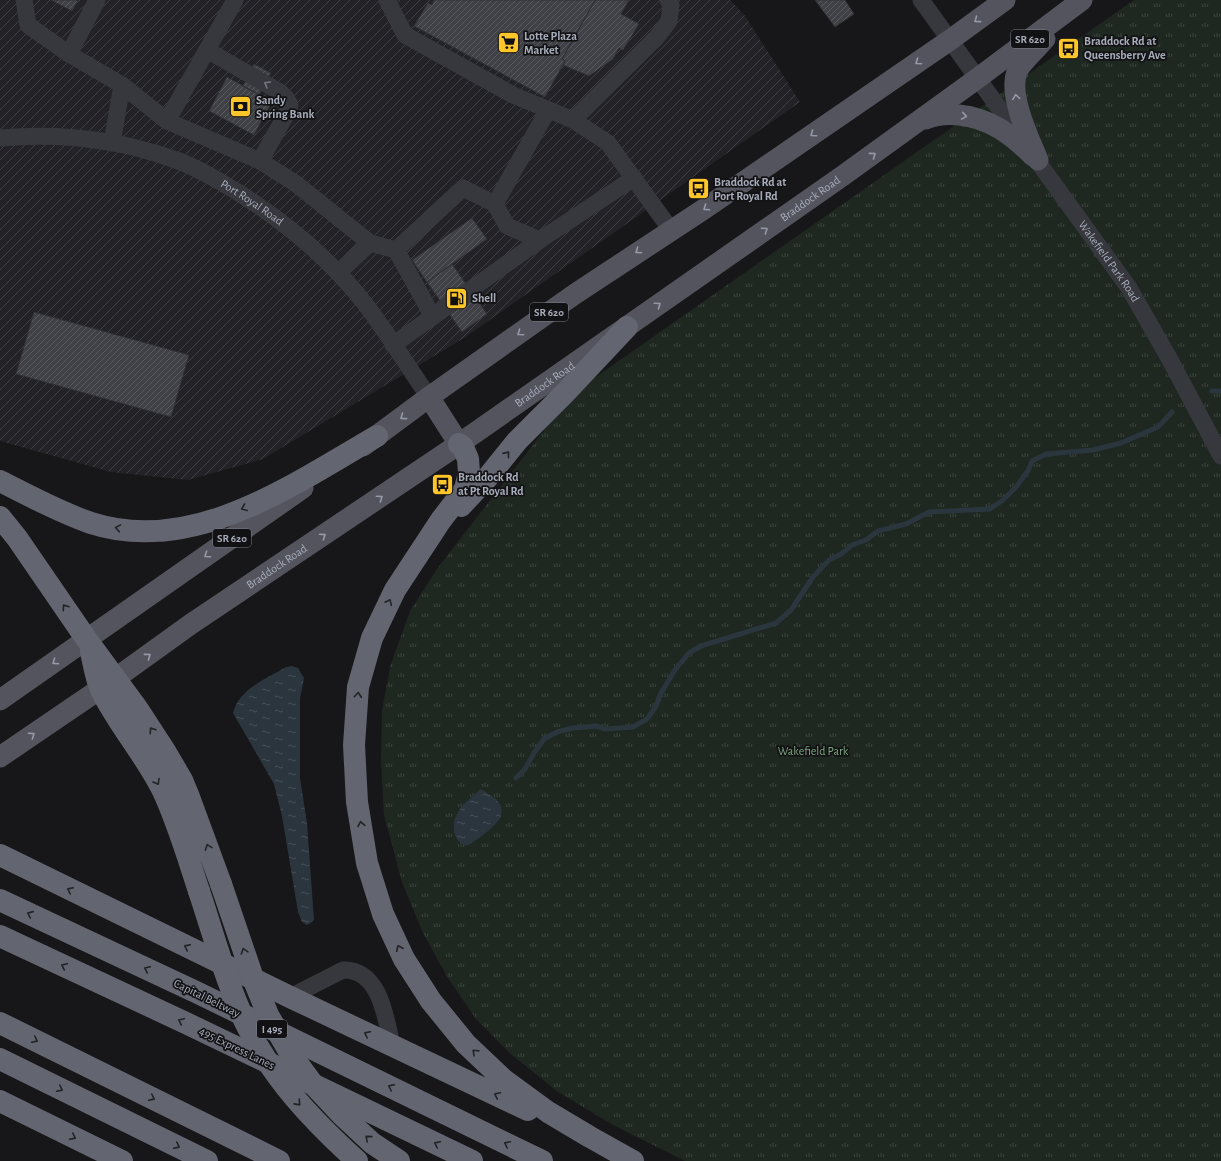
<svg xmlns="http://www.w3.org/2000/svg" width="1221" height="1161" viewBox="0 0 1221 1161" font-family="'Alegreya Sans',sans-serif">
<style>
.industrial{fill:url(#industrial-furrows)}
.park{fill:url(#park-tufts)}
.water{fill:url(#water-ripples)}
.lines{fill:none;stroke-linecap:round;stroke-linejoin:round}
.stream{stroke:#2b353e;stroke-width:5}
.building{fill:url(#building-hatch);stroke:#313035}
.minor{stroke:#37383e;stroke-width:17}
.major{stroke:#53545e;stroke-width:21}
.highway{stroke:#636570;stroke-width:22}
.highway-bridge{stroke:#636570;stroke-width:22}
.oneway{stroke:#969aa8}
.oneway2{stroke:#757882}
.oneway3{stroke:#222326}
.labels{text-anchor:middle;stroke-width:3.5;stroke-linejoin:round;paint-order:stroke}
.shield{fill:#121214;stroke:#7a7e88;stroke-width:1}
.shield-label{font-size:11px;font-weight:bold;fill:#a7acba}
.poi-label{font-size:12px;font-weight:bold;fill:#a7acba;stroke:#121214;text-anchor:start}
.street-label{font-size:12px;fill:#a7acba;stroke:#121214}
.park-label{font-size:12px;fill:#7da782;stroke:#121214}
</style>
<defs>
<pattern id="industrial-furrows" width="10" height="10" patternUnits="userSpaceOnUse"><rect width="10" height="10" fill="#232226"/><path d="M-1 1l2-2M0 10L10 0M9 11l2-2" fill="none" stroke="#403f43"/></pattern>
<pattern id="park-tufts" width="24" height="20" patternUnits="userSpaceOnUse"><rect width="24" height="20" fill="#1e2820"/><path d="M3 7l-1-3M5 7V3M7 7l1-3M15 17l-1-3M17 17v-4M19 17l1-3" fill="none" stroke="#3c443e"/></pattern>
<pattern id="water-ripples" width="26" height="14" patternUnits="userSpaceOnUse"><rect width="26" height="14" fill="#2b353e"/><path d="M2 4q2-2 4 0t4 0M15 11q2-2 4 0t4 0" fill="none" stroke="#475058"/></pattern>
<pattern id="building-hatch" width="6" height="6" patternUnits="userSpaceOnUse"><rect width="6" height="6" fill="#404146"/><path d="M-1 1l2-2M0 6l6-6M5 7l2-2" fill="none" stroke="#595a5f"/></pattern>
</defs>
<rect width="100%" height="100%" fill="#171719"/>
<path class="industrial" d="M 0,0 L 730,0 L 745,16 L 800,102 L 464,338 L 263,459 L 188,480 L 111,472 L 0,441 Z"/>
<path class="park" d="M 1134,0 L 1221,0 L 1221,1161 L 685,1161 L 615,1126 L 558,1092 L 512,1055 L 476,1019 L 448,978 L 423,933 L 402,882 L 384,815 L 381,761 L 382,711 L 390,667 L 410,611 L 437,569 L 573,393 Z"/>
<path class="water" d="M 292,666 L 298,668 L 304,678 L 300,698 L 300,778 L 307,823 L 314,920 L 311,923 L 307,925 L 302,922 L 298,912 L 282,816 L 274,784 L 233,713 C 239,689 266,679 286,667 Z
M 481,789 L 496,799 L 501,806 C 501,809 502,813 501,816 C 498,825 474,843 465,846 C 453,840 451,825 457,814 C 462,804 473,796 481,789 Z"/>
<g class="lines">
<path class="stream" d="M 1212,391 L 1221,391
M 516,778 L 525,769 L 534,753 L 544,739 L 557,732 L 573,728 L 596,726 L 606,729 L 633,727 L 647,719 L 656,706 L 661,693 L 675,670 L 689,653 L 701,646 L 776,623 L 791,610 L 813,577 L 829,560 L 841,554 L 852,545 L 866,540 L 878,531 L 906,524 L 929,512 L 990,509 L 1003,500 L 1016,487 L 1028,471 L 1032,461 L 1046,454 L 1093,450 L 1121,443 L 1158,427 L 1172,412"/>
</g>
<path class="building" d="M 51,0 L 78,0 L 72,11 Z
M 434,0 L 595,0 L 562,59 L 565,61 L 545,97 L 414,26 L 428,3 L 432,5 Z
M 595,0 L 629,0 L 621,14 L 639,24 L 623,50 L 619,48 L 613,59 L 589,76 L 563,65 L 565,61 L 562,59 Z
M 815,0 L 845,0 L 854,14 L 835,27 Z
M 254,64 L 271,73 L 259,95 L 243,86 Z
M 227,77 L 272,102 L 254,135 L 209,111 Z
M 472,218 L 487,239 L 427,282 L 412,260 Z
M 452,264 L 487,314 L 462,332 L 427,282 Z
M 34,312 L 189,355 L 171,417 L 16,374 Z"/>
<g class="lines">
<g class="minor">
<path d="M 24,0 L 28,25 L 69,54 L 122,85 L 167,121 L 260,161 L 295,183 L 370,243 L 396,250 L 463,188 L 495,204 L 507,226 L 540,240"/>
<path d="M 387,0 L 405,35 L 513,95 L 573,120 L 608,143 L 671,230"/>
<path id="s1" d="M 921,0 L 1129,288 L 1169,358 L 1221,456"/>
<path d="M 207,50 L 280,92 L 286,98 L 290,105 L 287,113 L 260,161"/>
<path d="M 69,54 L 97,0"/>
<path d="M 573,120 L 657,37 L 669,21 L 671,5 L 668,0"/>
<path d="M 167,121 L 235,0"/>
<path id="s2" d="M 0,138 C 57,133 116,139 170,158 C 187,163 203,172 219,181 C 275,213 326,254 366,305 C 388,334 408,367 429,397"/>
<path d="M 112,143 L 122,85"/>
<path d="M 495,204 L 548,110"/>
<path d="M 396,250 L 433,317"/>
<path d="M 338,273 L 370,243"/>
<path d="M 393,345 L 540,240 L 634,178"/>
<path d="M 290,997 L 343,970 C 380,969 386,1018 392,1046"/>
</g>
<g class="major">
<path d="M 926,119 C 937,114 948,114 959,115 C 990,118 1012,135 1033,156"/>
<path d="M 1038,160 C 1029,138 1008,95 1017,72 C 1019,65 1039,46 1045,39"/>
<path d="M 429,397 L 459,444"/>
<path d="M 363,446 L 429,397 L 575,294 L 704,209 L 950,40 L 1005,0"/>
<path d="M 0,700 L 303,488"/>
<path id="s3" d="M 0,757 L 116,678 L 191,624 L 459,444 L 841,177 L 978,78 L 1082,0"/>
</g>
<path class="highway" d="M 459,444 L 463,447 L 468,459 L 469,473 L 465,489 L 441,520 L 395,590 L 372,638 L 358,687 L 354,745 L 357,802 L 367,863 L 383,914 L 404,959 L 431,1001 L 466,1044 L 503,1079 L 548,1112 L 590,1137 L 633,1161
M 0,481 C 30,496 59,512 91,523 C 193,556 292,485 377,436
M 461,506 L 488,477 L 517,441 L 565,393 L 627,327
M 0,517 L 17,538 L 87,640 L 137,708 L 165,751 L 182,780 L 189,797 L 221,884
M 91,652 C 94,665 96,679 101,690 C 119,726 146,756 163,791 C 178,823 188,858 199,891
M 0,855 L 290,997 L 528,1110
M 0,900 L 196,992 L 542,1161
M 0,936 L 188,1024 L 472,1161
M 0,1023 L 279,1161
M 0,1059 L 207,1161
M 0,1101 L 122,1161"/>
<path class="highway-bridge" d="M 221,884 L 253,978 L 268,1015 L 290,1053 L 312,1083 L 342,1115 L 372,1143 L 399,1161
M 199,891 C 214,936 226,983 247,1026 C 273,1079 313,1121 357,1161"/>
</g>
<defs><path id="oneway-chevron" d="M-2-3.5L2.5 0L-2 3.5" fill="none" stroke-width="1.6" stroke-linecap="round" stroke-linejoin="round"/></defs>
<g class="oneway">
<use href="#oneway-chevron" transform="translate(977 20) rotate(144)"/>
<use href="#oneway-chevron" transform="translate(918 62) rotate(145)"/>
<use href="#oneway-chevron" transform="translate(1016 97) rotate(-98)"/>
<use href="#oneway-chevron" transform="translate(964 116) rotate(9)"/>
<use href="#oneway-chevron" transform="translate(813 134) rotate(145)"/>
<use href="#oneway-chevron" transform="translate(873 155) rotate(-36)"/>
<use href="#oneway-chevron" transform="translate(706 208) rotate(146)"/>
<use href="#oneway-chevron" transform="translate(765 230) rotate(-35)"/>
<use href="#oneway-chevron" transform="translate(638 251) rotate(146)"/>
<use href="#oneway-chevron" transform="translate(658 305) rotate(-35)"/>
<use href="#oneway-chevron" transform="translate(520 333) rotate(145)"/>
<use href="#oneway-chevron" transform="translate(403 417) rotate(143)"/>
<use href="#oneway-chevron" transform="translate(380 498) rotate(-34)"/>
<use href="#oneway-chevron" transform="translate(323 536) rotate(-34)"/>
<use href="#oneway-chevron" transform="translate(207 555) rotate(145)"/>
<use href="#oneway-chevron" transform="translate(148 656) rotate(-36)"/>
<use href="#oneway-chevron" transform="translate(55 662) rotate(146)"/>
<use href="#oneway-chevron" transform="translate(32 735) rotate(-34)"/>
</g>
<use class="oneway2" href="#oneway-chevron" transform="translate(267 84) rotate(-150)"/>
<g class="oneway3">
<use href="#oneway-chevron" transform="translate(507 454) rotate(-51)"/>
<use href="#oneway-chevron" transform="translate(244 508) rotate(158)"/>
<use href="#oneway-chevron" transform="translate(118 528) rotate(-170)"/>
<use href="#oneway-chevron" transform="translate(389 602) rotate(-64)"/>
<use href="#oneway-chevron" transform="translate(65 607) rotate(-124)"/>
<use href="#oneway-chevron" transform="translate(358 695) rotate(-85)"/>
<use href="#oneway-chevron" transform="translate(152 730) rotate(-124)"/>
<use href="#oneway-chevron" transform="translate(157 782) rotate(60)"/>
<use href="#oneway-chevron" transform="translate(361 824) rotate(-100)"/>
<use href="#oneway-chevron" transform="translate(208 847) rotate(-110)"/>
<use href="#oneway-chevron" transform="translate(70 890) rotate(-154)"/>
<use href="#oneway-chevron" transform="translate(30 914) rotate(-156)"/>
<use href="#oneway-chevron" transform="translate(187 947) rotate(-154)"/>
<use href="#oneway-chevron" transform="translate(399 948) rotate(-115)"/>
<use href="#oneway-chevron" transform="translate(244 951) rotate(-108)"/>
<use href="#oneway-chevron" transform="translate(64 966) rotate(-155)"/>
<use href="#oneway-chevron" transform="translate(147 969) rotate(-155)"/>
<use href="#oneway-chevron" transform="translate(181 1021) rotate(-155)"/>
<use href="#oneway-chevron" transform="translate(367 1034) rotate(-154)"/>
<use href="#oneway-chevron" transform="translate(35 1040) rotate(26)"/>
<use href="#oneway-chevron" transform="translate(475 1052) rotate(-136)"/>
<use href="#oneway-chevron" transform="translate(391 1087) rotate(-154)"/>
<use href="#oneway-chevron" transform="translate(60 1089) rotate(26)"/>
<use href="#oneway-chevron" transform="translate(497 1095) rotate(-155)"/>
<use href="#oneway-chevron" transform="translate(152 1098) rotate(26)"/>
<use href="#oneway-chevron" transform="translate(298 1103) rotate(48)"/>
<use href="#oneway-chevron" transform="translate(73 1137) rotate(26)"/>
<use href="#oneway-chevron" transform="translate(368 1138) rotate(-139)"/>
<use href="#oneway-chevron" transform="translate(437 1144) rotate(-154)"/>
<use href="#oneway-chevron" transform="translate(507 1144) rotate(-154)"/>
<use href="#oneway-chevron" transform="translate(177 1146) rotate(26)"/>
</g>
<defs>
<symbol id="supermarket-square" viewBox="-11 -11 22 22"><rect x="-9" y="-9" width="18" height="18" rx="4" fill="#ffc629" stroke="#121214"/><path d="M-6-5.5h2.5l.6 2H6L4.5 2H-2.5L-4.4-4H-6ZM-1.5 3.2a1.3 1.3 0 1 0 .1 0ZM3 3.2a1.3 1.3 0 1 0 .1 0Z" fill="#111"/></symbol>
<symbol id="bus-square" viewBox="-11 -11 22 22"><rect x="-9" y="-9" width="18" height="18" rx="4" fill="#ffc629" stroke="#121214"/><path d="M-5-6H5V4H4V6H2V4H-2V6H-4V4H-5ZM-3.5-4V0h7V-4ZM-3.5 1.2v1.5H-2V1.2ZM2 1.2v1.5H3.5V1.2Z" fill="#111"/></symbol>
<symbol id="bank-square" viewBox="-11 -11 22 22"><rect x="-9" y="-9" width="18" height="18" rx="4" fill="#ffc629" stroke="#121214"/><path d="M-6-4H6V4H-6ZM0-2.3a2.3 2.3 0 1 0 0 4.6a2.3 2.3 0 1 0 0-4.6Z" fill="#111"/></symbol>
<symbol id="fuel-square" viewBox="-11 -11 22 22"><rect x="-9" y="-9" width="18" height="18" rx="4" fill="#ffc629" stroke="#121214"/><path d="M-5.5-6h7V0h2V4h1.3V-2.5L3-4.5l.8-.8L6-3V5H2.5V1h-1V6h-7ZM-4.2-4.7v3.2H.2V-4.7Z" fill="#111"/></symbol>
</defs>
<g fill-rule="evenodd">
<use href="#supermarket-square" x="496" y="30" width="25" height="25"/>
<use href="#bus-square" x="1056" y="36" width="25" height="25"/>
<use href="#bank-square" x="228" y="94" width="25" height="25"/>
<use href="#bus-square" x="686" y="176" width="25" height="25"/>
<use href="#fuel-square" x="444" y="286" width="25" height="25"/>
<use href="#bus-square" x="430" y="472" width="25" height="25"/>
</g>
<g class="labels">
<g class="shield">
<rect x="1011" y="30" width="38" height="18" rx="3"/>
<rect x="530" y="303" width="38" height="18" rx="3"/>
<rect x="213" y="529" width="38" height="18" rx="3"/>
<rect x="257" y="1020" width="30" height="18" rx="3"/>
</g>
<g class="shield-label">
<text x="1030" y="43">SR 620</text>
<text x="549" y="316">SR 620</text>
<text x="232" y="542">SR 620</text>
<text x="272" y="1033">I 495</text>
</g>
<g class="poi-label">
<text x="524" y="40">Lotte Plaza<tspan x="524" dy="14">Market</tspan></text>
<text x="1084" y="45">Braddock Rd at<tspan x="1084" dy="14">Queensberry Ave</tspan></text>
<text x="256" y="104">Sandy<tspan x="256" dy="14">Spring Bank</tspan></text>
<text x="714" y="186">Braddock Rd at<tspan x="714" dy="14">Port Royal Rd</tspan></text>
<text x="472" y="302">Shell</text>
<text x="458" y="481">Braddock Rd<tspan x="458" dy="14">at Pt Royal Rd</tspan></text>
</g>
<g class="street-label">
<text dy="4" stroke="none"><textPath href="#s3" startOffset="984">Braddock Road</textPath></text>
<text dy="4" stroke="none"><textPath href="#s2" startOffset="266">Port Royal Road</textPath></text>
<text dy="4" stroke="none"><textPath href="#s1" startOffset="322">Wakefield Park Road</textPath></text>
<text dy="4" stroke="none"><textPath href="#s3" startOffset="660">Braddock Road</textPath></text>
<text dy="4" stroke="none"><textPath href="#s3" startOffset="336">Braddock Road</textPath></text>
<text transform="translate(207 998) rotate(26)" y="4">Capital Beltway</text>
<text transform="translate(237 1048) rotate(26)" y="4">495 Express Lanes</text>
</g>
<g class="park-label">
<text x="813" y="755">Wakefield Park</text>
</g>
</g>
</svg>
